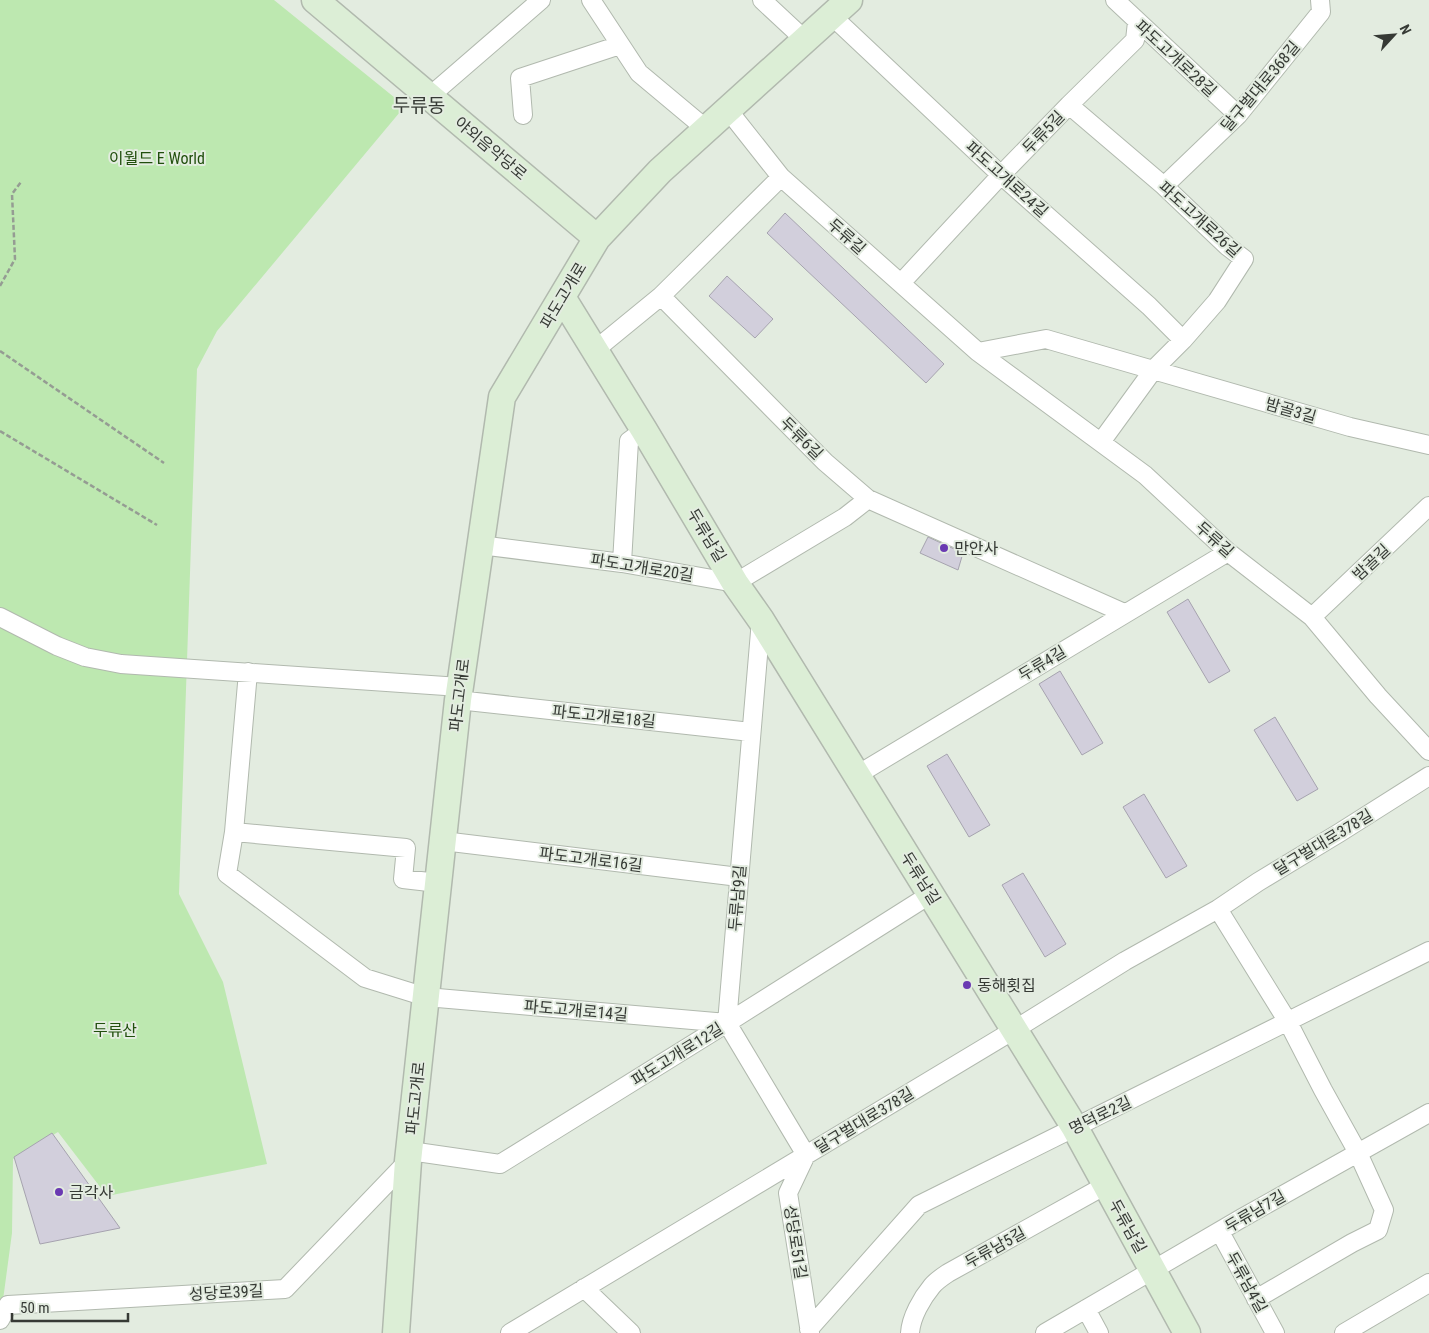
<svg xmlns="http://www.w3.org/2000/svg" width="1429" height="1333" viewBox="0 0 1429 1333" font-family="'Roboto Condensed','Noto Sans KR',sans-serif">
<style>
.green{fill:#bde8b0}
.building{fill:#d2cfdc;stroke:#a6a3af}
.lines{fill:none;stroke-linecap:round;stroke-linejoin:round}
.street-casing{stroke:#b1b9ae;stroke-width:20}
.secondary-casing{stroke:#b1b9ae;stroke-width:29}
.path{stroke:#959c93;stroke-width:2.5;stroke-dasharray:5 2.5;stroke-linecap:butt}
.street{stroke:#fff;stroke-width:18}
.secondary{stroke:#dceed6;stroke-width:26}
.poi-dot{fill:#6a3ab2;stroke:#e3ece0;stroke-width:2}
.labels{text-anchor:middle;stroke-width:4;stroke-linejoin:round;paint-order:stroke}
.street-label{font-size:16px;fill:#363a35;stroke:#e3ece0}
.park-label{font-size:16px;fill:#214f0d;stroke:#e3ece0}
.poi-label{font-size:16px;fill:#363a35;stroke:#e3ece0;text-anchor:start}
.quarter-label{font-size:19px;fill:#363a35;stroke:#e3ece0}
</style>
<rect width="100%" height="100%" fill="#e3ece0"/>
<path class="green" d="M 0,0 L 274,0 L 405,106 L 217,331 L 197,369 L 179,894 L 223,982 L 267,1164 L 107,1196 L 58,1132 L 13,1159 L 12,1233 L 3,1300 L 0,1305 Z"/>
<path class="building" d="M 785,213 L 944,364 L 926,383 L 767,233 Z
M 727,276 L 773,319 L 755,338 L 709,296 Z
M 928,537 L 963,553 L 958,570 L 920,553 Z
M 1188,599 L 1230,671 L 1209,683 L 1167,612 Z
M 1060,671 L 1103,743 L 1082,755 L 1039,684 Z
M 1275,717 L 1318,789 L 1297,801 L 1254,730 Z
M 947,754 L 990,825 L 969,837 L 927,766 Z
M 1144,794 L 1187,866 L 1166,878 L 1123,807 Z
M 1023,873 L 1066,944 L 1045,957 L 1002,885 Z
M 52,1133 L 120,1228 L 40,1244 L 14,1157 Z"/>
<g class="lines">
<defs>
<path id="street" d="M 591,0 L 639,73 L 706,129
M 762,0 L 805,40
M 1115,0 L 1238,115
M 832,16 L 1001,175 L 1149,306 L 1183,340
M 430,96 L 541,0
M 1069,105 L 1164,186 L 1227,246 L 1244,259 L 1217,301 L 1183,340 L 1154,369 L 1101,442
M 728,110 L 781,177 L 978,352 L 1145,475 L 1228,552 L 1312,617 L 1378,696 L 1429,751
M 523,115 L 520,78 L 620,45
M 781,177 L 661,296 L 825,462 L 868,499 L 1124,613
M 1164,186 L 1238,115 L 1321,12 L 1320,0
M 901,283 L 1001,175 L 1069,105 L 1135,40 L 1137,22
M 595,350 L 661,296
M 978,352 L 1046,339 L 1350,427 L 1429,445
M 480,545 L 622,563 L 735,583 L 845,517 L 868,499
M 622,563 L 629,441 L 644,430
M 0,617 L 57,646 L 85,657 L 121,664 L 460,687
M 1312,617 L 1429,506
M 761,620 L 727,1023 L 806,1155
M 248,672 L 234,832 L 406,848 L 403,879 L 438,883
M 458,700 L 751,732
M 857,775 L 1228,552
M 234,832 L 227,874 L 365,978 L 426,997 L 727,1023
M 443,841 L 739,877
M 1218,909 L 1288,1022 L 1323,1090 L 1358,1153 L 1384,1210 L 1378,1230 L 1352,1243 L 1256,1299
M 410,1151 L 500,1164 L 727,1023 L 931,894
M 806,1155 L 788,1193 L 810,1333
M 1220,1232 L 1275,1333
M 584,1288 L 631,1333
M 1086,1309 L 1099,1333
M 0,1320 L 8,1305 L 285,1289 L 408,1161
M 809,1329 L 919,1205 L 1429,951
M 510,1333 L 1014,1030 L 1125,961 L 1218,909 L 1258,882 L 1339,833 L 1429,776
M 910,1333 C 911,1317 922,1298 932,1286 C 936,1281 942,1277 948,1273 L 1106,1185
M 1045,1333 L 1242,1218 L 1429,1113
M 1344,1333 L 1429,1283"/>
<path id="secondary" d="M 315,0 L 597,238
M 562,297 L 644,430 L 735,583 L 761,620 L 1075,1128 L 1187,1333
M 396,1333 L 408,1161 L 458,700 L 502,397 L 597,238 L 660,171 L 849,0"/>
</defs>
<use href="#street" class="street-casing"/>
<use href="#secondary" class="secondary-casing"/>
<path class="path" d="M 0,286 L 15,259 L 12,194 L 21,182
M 0,351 L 164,463
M 0,431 L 157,525"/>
<use href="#street" class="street"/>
<use href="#secondary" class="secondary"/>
</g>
<g class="poi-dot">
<circle cx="944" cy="548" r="5"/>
<circle cx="967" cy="985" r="5"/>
<circle cx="59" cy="1192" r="5"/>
</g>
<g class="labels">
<g class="street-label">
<text transform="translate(1176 58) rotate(43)" y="6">파도고개로28길</text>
<text transform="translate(1260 86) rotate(-50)" y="6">달구벌대로368길</text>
<text transform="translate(1043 132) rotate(-46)" y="6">두류5길</text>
<text transform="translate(491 148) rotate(40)" y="6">야외음악당로</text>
<text transform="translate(1007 179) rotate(42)" y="6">파도고개로24길</text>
<text transform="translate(1200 219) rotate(42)" y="6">파도고개로26길</text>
<text transform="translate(847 236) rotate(42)" y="6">두류길</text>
<text transform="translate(563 295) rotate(-59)" y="6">파도고개로</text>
<text transform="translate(1291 410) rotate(16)" y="6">밤골3길</text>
<text transform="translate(802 438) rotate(45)" y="6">두류6길</text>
<text transform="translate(707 535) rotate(59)" y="6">두류남길</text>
<text transform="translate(1215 539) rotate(42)" y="6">두류길</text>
<text transform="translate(1371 562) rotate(-43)" y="6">밤골길</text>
<text transform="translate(642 567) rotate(9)" y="6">파도고개로20길</text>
<text transform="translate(1042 663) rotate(-31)" y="6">두류4길</text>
<text transform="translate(459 695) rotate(-83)" y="6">파도고개로</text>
<text transform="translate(604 716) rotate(6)" y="6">파도고개로18길</text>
<text transform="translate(1323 842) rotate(-31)" y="6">달구벌대로378길</text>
<text transform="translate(591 859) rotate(7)" y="6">파도고개로16길</text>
<text transform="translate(921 878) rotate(58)" y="6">두류남길</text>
<text transform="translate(737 898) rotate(-85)" y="6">두류남9길</text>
<text transform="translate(576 1010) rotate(5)" y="6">파도고개로14길</text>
<text transform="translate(677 1054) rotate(-32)" y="6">파도고개로12길</text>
<text transform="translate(415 1098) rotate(-84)" y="6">파도고개로</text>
<text transform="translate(1100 1115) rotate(-26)" y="6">명덕로2길</text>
<text transform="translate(864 1120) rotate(-31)" y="6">달구벌대로378길</text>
<text transform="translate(1255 1211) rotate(-30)" y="6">두류남7길</text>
<text transform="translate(1128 1226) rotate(61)" y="6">두류남길</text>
<text transform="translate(796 1242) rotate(81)" y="6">성당로51길</text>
<text transform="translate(995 1247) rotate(-29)" y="6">두류남5길</text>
<text transform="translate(1247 1282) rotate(61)" y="6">두류남4길</text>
<text transform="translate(226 1292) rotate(-3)" y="6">성당로39길</text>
</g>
<g class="park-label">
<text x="157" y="164">이월드 E World</text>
<text x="115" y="1036">두류산</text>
</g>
<g class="poi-label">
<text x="954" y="554">만안사</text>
<text x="977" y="991">동해횟집</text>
<text x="69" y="1198">금각사</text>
</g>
<g class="quarter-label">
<text x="419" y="112">두류동</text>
</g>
</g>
<g transform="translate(1394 35) rotate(64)" stroke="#e3ece0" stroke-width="4" paint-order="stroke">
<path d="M0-4L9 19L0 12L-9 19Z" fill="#363a35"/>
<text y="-8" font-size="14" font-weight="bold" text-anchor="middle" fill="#363a35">N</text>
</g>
<path d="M12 1313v8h116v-8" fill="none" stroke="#363a35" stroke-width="2.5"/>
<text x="20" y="1313" font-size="15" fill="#363a35" stroke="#e3ece0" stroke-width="4" paint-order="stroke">50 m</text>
</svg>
